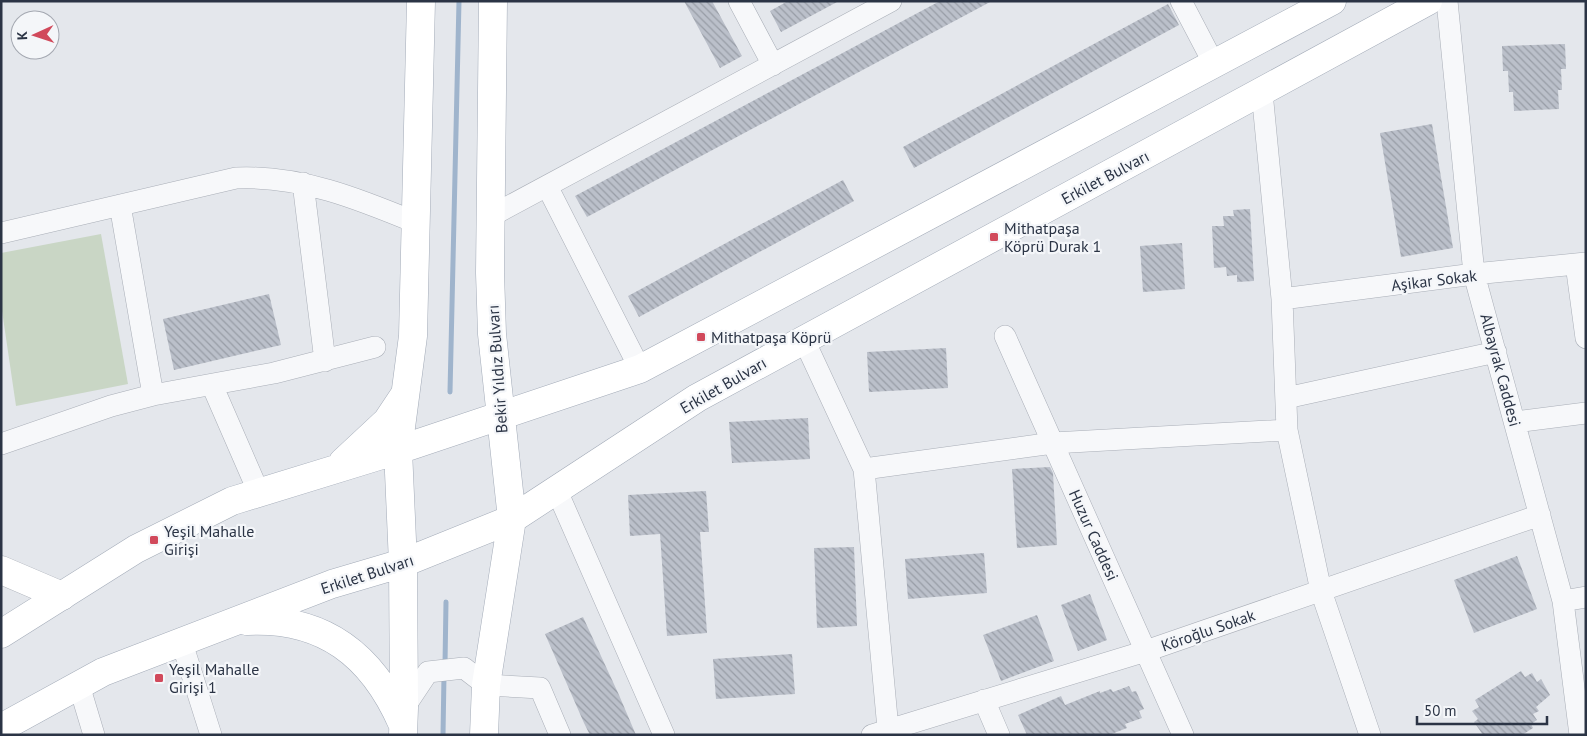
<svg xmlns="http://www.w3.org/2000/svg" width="1587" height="736" viewBox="0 0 1587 736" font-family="'PT Sans',sans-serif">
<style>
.green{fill:#c9d6c5}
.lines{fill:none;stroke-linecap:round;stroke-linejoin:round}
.stream{stroke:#9fb4cc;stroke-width:5}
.building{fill:url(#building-back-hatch)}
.street-casing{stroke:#a9aeb7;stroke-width:22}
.secondary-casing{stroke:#a9aeb7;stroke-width:29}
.primary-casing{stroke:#a3abb8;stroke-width:29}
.street{stroke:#f7f8fa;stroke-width:21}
.secondary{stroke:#fff;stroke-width:28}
.primary{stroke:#fff;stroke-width:28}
.poi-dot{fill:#d1495b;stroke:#f4f6f9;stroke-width:2}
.labels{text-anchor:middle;stroke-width:4.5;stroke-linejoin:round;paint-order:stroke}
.street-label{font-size:16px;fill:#2b3445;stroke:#f4f6f9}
.poi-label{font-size:16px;fill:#2b3445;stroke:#f4f6f9;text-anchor:start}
</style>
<defs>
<pattern id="building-back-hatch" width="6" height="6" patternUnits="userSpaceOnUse" patternTransform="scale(1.25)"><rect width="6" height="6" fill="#bbc0ca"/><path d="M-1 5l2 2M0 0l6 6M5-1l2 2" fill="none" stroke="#989da6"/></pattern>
</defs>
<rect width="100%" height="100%" fill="#e4e7ec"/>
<path class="green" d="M 101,234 L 128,384 L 16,406 L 1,304 L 1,253 Z"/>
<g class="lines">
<path class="stream" d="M 450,392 L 459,1
M 445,664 L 446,602
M 443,735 L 444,675"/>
</g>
<path class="building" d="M 684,1 L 712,1 L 742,56 L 720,68 Z
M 788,1 L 839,1 L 781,32 L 770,11 Z
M 940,1 L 992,1 L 587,217 L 575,196 Z
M 1168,4 L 1179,25 L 914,168 L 903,147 Z
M 1565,44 L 1566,69 L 1561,69 L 1562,90 L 1558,90 L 1559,109 L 1514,111 L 1513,92 L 1509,92 L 1508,71 L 1503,71 L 1502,46 Z
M 1432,124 L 1453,248 L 1401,257 L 1380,133 Z
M 843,180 L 854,201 L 639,317 L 628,296 Z
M 1250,209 L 1254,281 L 1237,282 L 1237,275 L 1227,276 L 1226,267 L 1214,268 L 1212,226 L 1224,226 L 1223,216 L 1234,216 L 1233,210 Z
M 1182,243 L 1185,289 L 1143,292 L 1140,246 Z
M 269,294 L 281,345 L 174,370 L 163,319 Z
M 946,348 L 948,388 L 869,392 L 867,352 Z
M 808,418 L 810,459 L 732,463 L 729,422 Z
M 1050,467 L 1053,473 L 1057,545 L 1017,548 L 1012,469 Z
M 706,491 L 709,532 L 700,532 L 707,633 L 667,636 L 660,534 L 630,536 L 628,495 Z
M 854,547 L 857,626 L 817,628 L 814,548 Z
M 984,553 L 987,593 L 908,599 L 905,559 Z
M 1517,556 L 1537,609 L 1474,633 L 1454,580 Z
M 1090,594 L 1107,640 L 1078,651 L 1061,605 Z
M 1037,615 L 1054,661 L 1001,681 L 983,635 Z
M 583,617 L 619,695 L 636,735 L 590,735 L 584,723 L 545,634 Z
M 792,654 L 795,694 L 716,699 L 713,659 Z
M 1521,671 L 1525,677 L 1532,673 L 1537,682 L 1541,679 L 1550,695 L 1536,707 L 1539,711 L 1533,714 L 1537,720 L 1531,724 L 1533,728 L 1522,735 L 1483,735 L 1474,722 L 1478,719 L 1472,711 L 1479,707 L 1475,700 Z
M 1129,686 L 1132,692 L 1136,691 L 1144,709 L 1139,711 L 1142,718 L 1125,724 L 1127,728 L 1109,735 L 1027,735 L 1018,715 L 1061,696 L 1065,705 L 1100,691 L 1100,693 L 1111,689 L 1113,692 Z"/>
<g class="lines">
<defs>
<path id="street" d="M 739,1 L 773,65
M 1181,1 L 1214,64
M 1447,1 L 1474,274 L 1563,601 L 1580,735
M 1262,92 L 1282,299 L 1287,430 L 1321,591 L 1370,735
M 303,183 L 325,361
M 547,186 L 640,369
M 120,205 L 153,395
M 491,216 L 891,1
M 1,233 L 236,178 C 300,175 359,199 417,223
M 1576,264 L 1586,338
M 1282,299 L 1474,274 L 1586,263
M 1005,336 L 1183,735
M 804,340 L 864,469 L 888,729
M 212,385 L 259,493
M 1286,398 L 1496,352
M 1515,422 L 1586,413
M 1,444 L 111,406 L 153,395 L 274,373 L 375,347
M 864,469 L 1053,443 L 1287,430
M 557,491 L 664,735
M 1563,601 L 1586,597
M 182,643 L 211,735
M 79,685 L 94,735
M 984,700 L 999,735
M 404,708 L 428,672 L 464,668 L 486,685 L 540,688 L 560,735
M 872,735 L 1146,651 L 1540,515"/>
<path id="secondary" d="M 1,570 L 62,596"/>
<path id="primary" d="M 343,462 L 387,421 L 403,397
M 247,621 C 324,617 372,655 402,723
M 1,634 L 136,549 L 232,501 L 398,450 L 640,369 L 1332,1
M 1,728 L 103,672 L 332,584 L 403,563 L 512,519 L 697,398 L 1428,1
M 403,735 L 404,708 L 403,563 L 398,450 L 413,336 L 421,1
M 484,735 L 486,685 L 512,519 L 492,334 L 490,273 L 493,1"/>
</defs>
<use href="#street" class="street-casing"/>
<use href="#secondary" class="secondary-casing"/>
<use href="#primary" class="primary-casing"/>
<use href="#street" class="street"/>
<use href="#secondary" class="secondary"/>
<use href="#primary" class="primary"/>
</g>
<g class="poi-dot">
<rect x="989" y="232" width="10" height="10" rx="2.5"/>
<rect x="696" y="332" width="10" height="10" rx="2.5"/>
<rect x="149" y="535" width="10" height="10" rx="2.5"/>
<rect x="154" y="673" width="10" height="10" rx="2.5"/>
</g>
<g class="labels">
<g class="street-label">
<text transform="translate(1105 177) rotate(-28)" y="6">Erkilet Bulvarı</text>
<text transform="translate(1434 280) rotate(-7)" y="6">Aşikar Sokak</text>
<text transform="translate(497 369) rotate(-94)" y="6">Bekir Yıldız Bulvarı</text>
<text transform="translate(1501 370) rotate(75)" y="6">Albayrak Caddesi</text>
<text transform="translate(723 385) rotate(-30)" y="6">Erkilet Bulvarı</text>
<text transform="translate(1094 535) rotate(66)" y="6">Huzur Caddesi</text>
<text transform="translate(367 574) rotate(-18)" y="6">Erkilet Bulvarı</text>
<text transform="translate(1208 630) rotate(-19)" y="6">Köroğlu Sokak</text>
</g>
<g class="poi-label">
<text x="1004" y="234">Mithatpaşa<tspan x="1004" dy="18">Köprü Durak 1</tspan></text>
<text x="711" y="343">Mithatpaşa Köprü</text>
<text x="164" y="537">Yeşil Mahalle<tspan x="164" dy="18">Girişi</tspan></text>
<text x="169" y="675">Yeşil Mahalle<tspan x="169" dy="18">Girişi 1</tspan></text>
</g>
</g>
<rect width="1587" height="736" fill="none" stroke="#2b3445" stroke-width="5"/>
<g transform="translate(35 35) rotate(267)"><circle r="24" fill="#f4f6f9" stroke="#a4a8b1"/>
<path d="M0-4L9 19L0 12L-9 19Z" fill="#d1495b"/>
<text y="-8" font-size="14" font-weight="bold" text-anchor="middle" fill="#2b3445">K</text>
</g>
<path d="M1417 716v8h130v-8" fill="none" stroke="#2b3445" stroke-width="2.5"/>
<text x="1424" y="716" font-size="15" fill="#2b3445" stroke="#f4f6f9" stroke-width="4" paint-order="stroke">50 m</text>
</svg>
